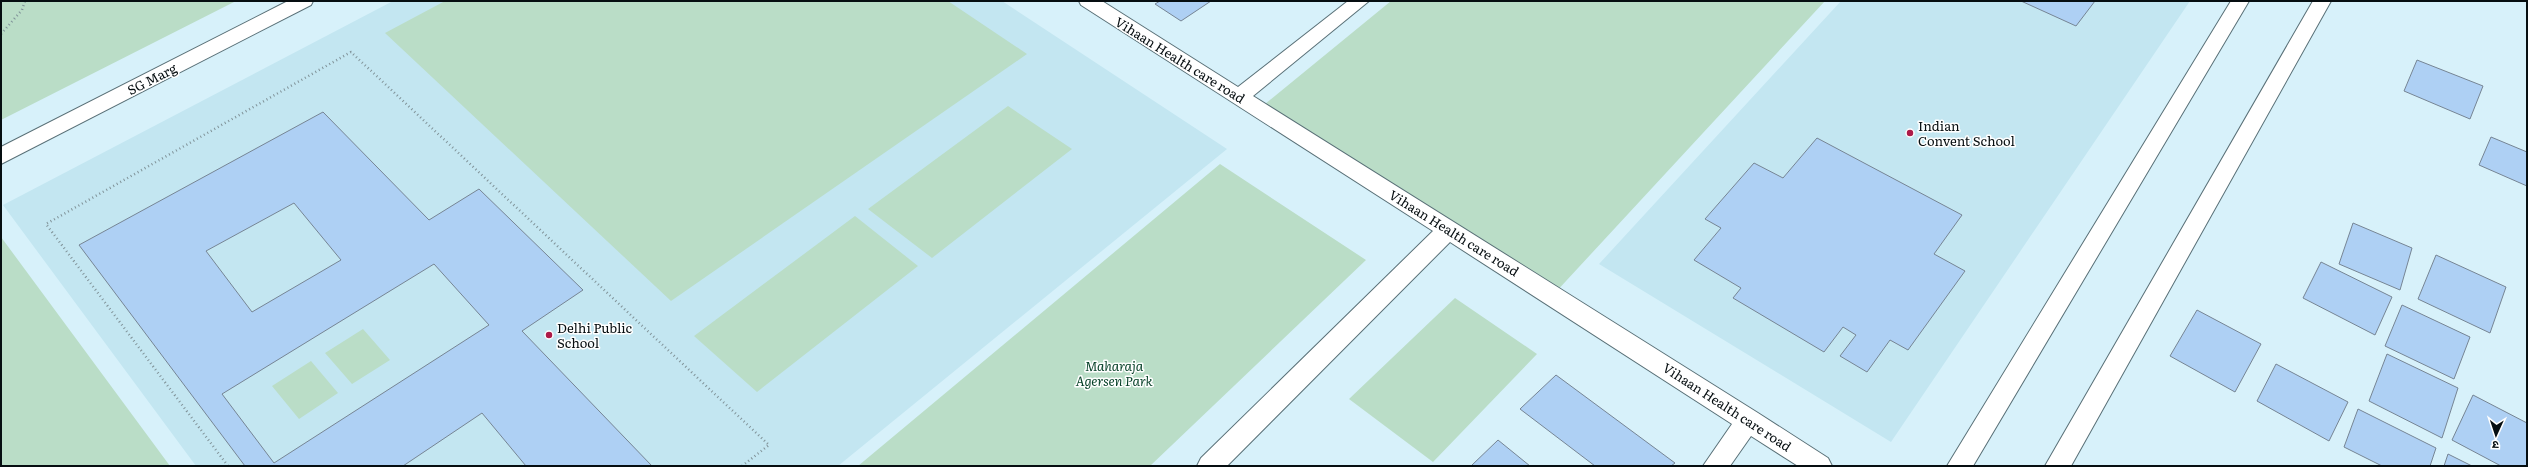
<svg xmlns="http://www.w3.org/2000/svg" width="2528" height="467" viewBox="0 0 2528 467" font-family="Literata,'Noto Sans Devanagari',serif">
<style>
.built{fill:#c3e6f1}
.green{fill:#baddc7}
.building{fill:#aed0f4;stroke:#768594;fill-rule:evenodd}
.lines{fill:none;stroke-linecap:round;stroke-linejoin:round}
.minor-casing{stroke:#597077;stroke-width:2}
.path{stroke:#809399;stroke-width:2.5;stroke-dasharray:1 3;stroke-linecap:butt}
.minor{fill:#fff;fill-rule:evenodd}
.poi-dot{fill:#ad1a48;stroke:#fff;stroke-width:1.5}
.labels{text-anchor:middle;stroke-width:3;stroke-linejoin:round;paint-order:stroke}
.street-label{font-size:13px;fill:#060e11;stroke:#fff}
.poi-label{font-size:13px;fill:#060e11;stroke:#fff;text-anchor:start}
.park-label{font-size:13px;font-style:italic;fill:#043f26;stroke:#fff}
</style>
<rect width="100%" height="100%" fill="#d7f1fa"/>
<path class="built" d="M 393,1 L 1002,1 L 1227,149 L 838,466 L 196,466 L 3,205 Z
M 1841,1 L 2190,1 L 1891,442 L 1599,264 Z"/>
<path class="green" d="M 1,1 L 236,1 L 1,120 Z
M 445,1 L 948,1 L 1027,54 L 671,301 L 385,33 Z
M 1391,1 L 1825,1 L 1554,294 L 1259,109 Z
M 1008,106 L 1072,149 L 932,258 L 868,209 Z
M 1220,164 L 1366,260 L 1150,466 L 858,466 Z
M 855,216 L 918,266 L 757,392 L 694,336 Z
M 1,237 L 170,466 L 1,466 Z
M 1455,298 L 1537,354 L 1433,462 L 1349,399 Z
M 363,329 L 390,360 L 352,384 L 325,353 Z
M 311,361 L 338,393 L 299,419 L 272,386 Z"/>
<path class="building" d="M 1160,1 L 1211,1 L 1181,21 L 1155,4 Z
M 2021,1 L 2095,1 L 2076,26 Z
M 2417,60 L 2483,86 L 2470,119 L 2404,91 Z
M 323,112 L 429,220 L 479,189 L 583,290 L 522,331 L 652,466 L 526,466 L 482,413 L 403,466 L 245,466 L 79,245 ZM 294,203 L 341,260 L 252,312 L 206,251 ZM 434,264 L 489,325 L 274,463 L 222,394 Z
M 2491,137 L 2527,152 L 2527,186 L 2479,165 Z
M 1817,138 L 1962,215 L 1934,254 L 1965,271 L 1908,350 L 1890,340 L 1867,372 L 1840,356 L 1856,335 L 1843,327 L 1824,352 L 1733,298 L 1741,288 L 1694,260 L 1721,228 L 1705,219 L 1754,163 L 1783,178 Z
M 2353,223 L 2412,248 L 2400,290 L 2339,264 Z
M 2436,255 L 2506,287 L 2490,333 L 2418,299 Z
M 2321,262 L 2392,297 L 2375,335 L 2303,298 Z
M 2402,305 L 2470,337 L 2454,379 L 2385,346 Z
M 2197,310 L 2261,344 L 2235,392 L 2170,356 Z
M 2387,354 L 2458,388 L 2442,438 L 2369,401 Z
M 2276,364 L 2348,402 L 2329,441 L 2257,401 Z
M 1556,375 L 1675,463 L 1671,466 L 1595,466 L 1520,409 Z
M 2473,395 L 2527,423 L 2527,466 L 2501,466 L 2452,440 Z
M 2358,409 L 2436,448 L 2430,466 L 2382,466 L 2344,447 Z
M 1498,440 L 1530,466 L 1471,466 Z
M 2448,454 L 2472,466 L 2444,466 Z"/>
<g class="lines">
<defs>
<path id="minor" d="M 288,1 L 313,1 L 311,5 L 1,164 L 1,147 Z
M 1079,1 L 1102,1 L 1238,87 L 1348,1 L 1369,1 L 1253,96 L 1758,413 L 1828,458 L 1832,466 L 1798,466 L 1751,436 L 1730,466 L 1703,466 L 1732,424 L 1450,242 L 1227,466 L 1197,466 L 1201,458 L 1433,231 L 1081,5 Z
M 2231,1 L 2249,1 L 1973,466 L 1947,466 Z
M 2313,1 L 2331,1 L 2071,466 L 2045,466 Z"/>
</defs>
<use href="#minor" class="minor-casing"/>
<path class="path" d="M 1,34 L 22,10 L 25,1
M 228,466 L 46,224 L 351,52 L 769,445 L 742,466"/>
<use href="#minor" class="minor"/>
</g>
<g class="poi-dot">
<circle cx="1910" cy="133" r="4"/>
<circle cx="549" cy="335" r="4"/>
</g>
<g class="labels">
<g class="street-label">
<text transform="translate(1180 60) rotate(32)" y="5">Vihaan Health care road</text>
<text transform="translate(152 79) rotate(-27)" y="5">SG Marg</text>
<text transform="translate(1454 233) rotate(32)" y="5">Vihaan Health care road</text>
<text transform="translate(1727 407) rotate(33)" y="5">Vihaan Health care road</text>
</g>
<g class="poi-label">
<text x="1918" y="131">Indian<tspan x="1918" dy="15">Convent School</tspan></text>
<text x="557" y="333">Delhi Public<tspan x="557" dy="15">School</tspan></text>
</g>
<g class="park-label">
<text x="1114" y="371">Maharaja<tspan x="1114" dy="15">Agersen Park</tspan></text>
</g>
</g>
<rect width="2528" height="467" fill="none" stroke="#060e11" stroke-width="4"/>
<g transform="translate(2496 435) rotate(183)" stroke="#ffffff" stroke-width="3" paint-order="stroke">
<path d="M0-3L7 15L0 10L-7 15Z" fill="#060e11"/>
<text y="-6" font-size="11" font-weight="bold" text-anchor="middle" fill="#060e11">उ</text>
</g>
</svg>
